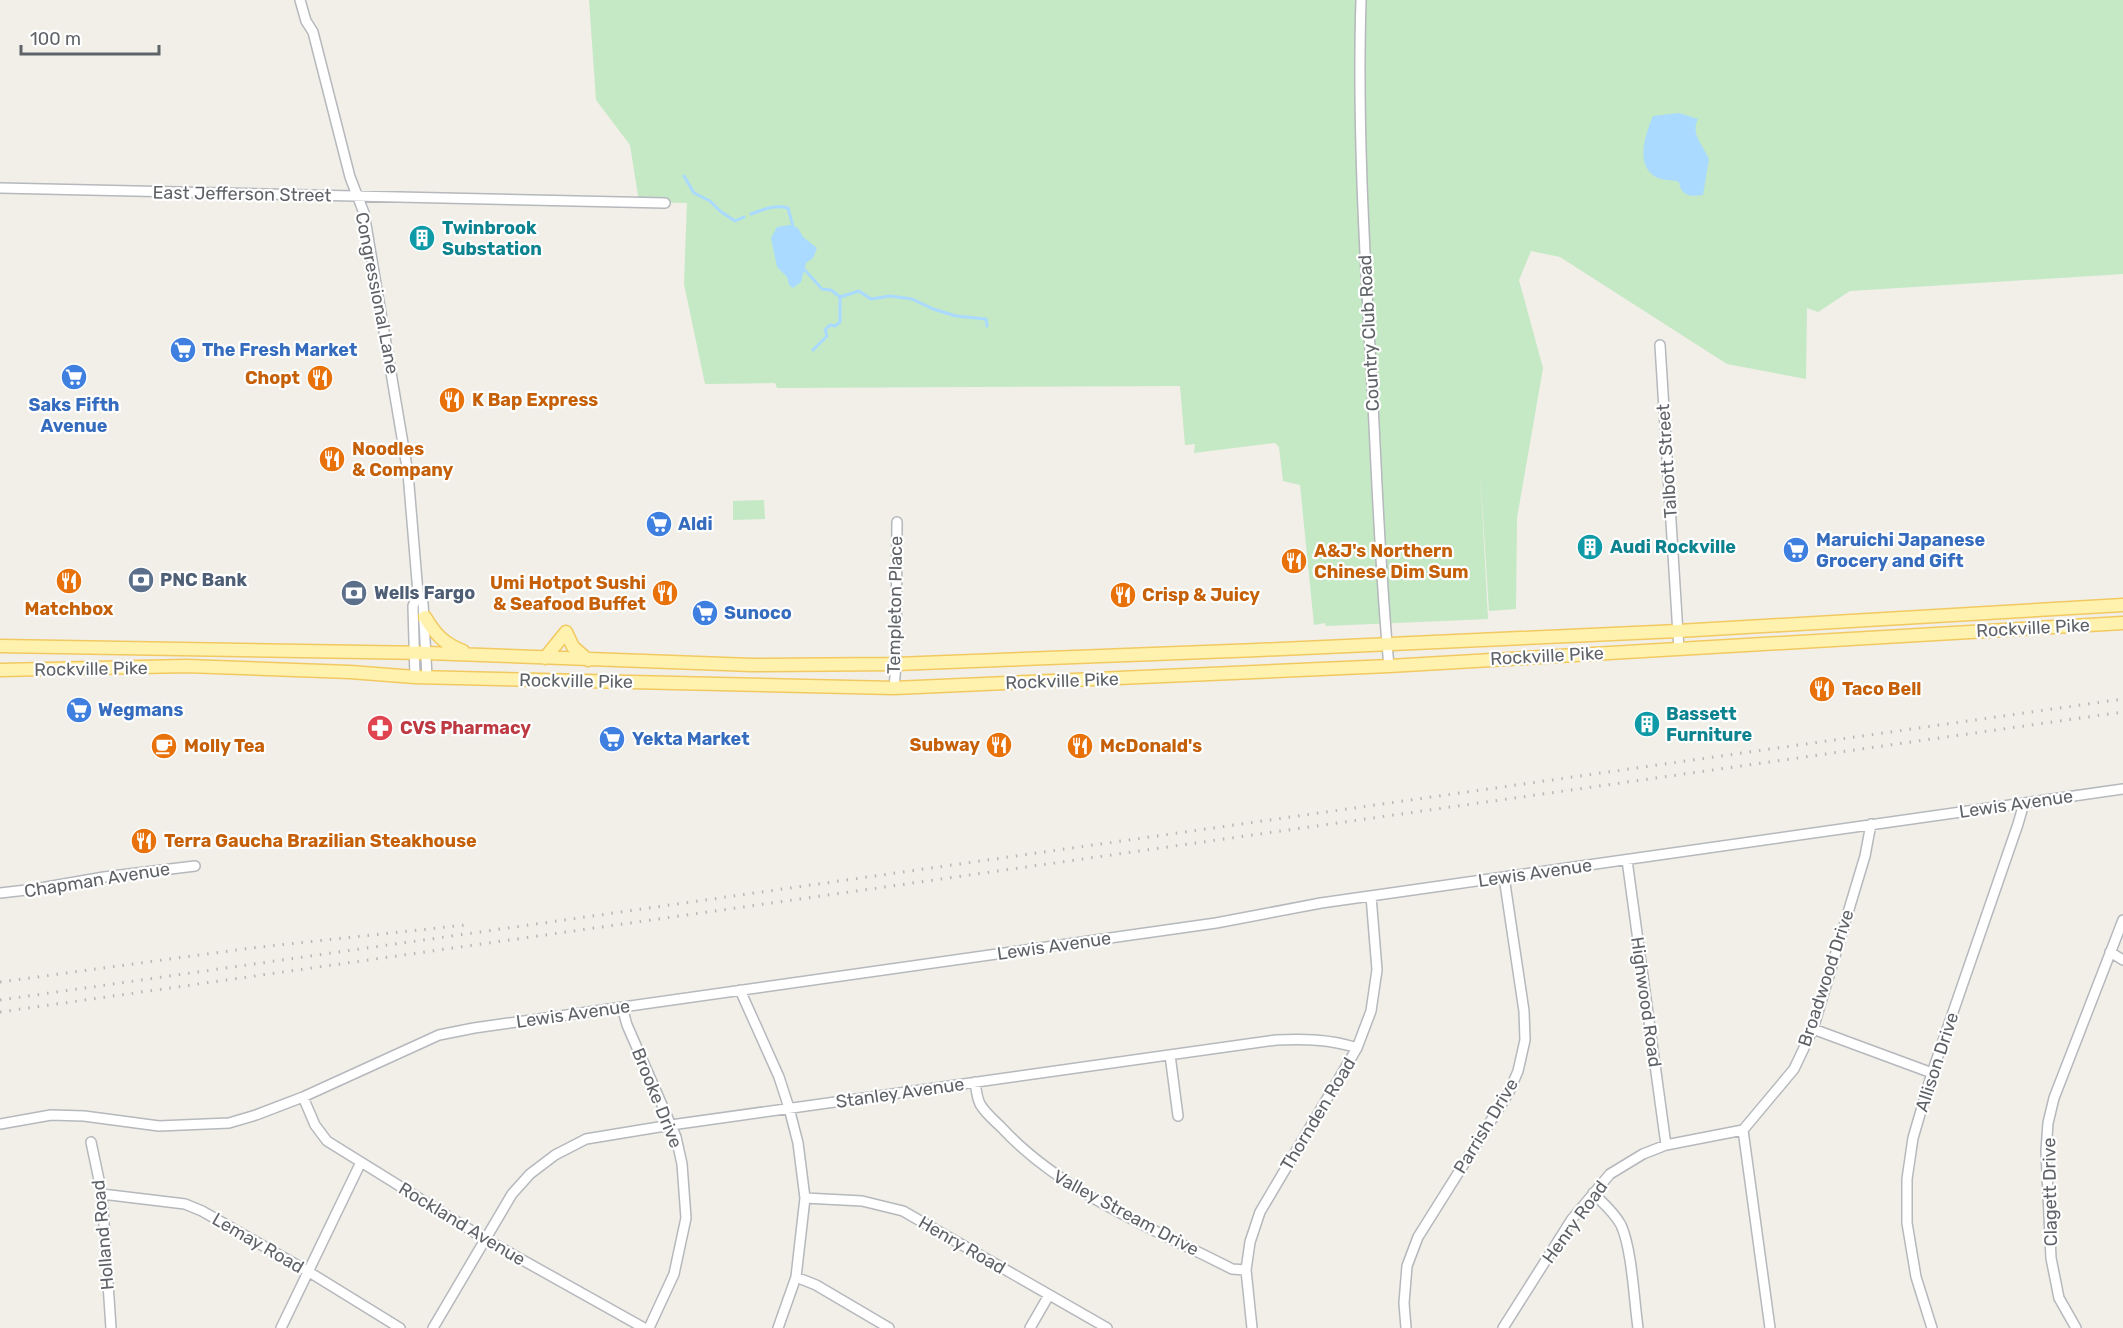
<svg xmlns="http://www.w3.org/2000/svg" width="2123" height="1328" viewBox="0 0 2123 1328" font-family="Rubik,sans-serif">
<style>
.green{fill:#c5e8c5}
.water{fill:#aadaff}
.lines{fill:none;stroke-linecap:round;stroke-linejoin:round}
.stream{stroke:#aadaff;stroke-width:3}
.minor-casing{stroke:#b5b8bc;stroke-width:12}
.major-casing{stroke:#f2c960;stroke-width:15}
.minor{stroke:#fff;stroke-width:9}
.major{stroke:#fff2af;stroke-width:12}
.rail{stroke:#b6b7b8;stroke-width:3;stroke-dasharray:1.5 8;stroke-linecap:butt}
.labels{text-anchor:middle;stroke-width:4.5;stroke-linejoin:round;paint-order:stroke}
.street-label{font-size:18px;fill:#5f6368;stroke:#fff}
.culture-label{font-size:18px;font-weight:bold;fill:#0d838f;stroke:#fff;text-anchor:start}
.shop-label{font-size:18px;font-weight:bold;fill:#366cbe;stroke:#fff;text-anchor:start}
.food-label{font-size:18px;font-weight:bold;fill:#c56008;stroke:#fff;text-anchor:start}
.service-label{font-size:18px;font-weight:bold;fill:#4e5e75;stroke:#fff;text-anchor:start}
.health-label{font-size:18px;font-weight:bold;fill:#be3a42;stroke:#fff;text-anchor:start}
</style>
<rect width="100%" height="100%" fill="#f1efe8"/>
<path class="green" d="M 589,0 L 2123,0 L 2123,274 L 1850,291 L 1818,312 L 1807,308 L 1806,379 L 1727,364 L 1560,257 L 1531,251 L 1519,280 L 1543,368 L 1517,518 L 1516,609 L 1489,611 L 1480,468 L 1488,619 L 1326,626 L 1325,623 L 1314,625 L 1300,485 L 1283,481 L 1279,447 L 1275,443 L 1194,453 L 1195,444 L 1185,445 L 1180,386 L 777,388 L 775,383 L 705,384 L 684,284 L 687,203 L 639,202 L 630,145 L 596,100 Z
M 764,500 L 765,519 L 733,520 L 733,501 Z"/>
<path class="water" d="M 1679,113 L 1698,119 C 1690,134 1703,145 1709,159 L 1703,195 C 1691,197 1681,196 1679,182 C 1671,179 1663,181 1656,177 C 1634,165 1646,133 1653,116 Z
M 789,225 L 798,228 L 803,237 L 817,248 L 813,258 L 806,263 L 801,282 L 793,288 L 789,285 L 787,277 L 777,267 L 771,238 L 777,227 Z"/>
<g class="lines">
<path class="stream" d="M 684,176 L 694,193 L 710,201 L 720,211 L 735,221 L 744,217
M 751,214 C 763,210 774,204 788,208 L 794,230
M 803,268 L 822,289 L 831,290 L 840,297 L 840,322 L 835,326 L 830,325 L 825,330 L 827,336 L 813,350
M 840,297 L 859,291 L 871,299 L 890,296 L 912,299 L 933,309 L 956,316 L 986,319 L 987,326"/>
<defs>
<path id="minor" d="M 300,0 L 306,21 L 313,32 L 350,177 L 364,213 L 408,473 L 418,593 L 423,603 L 427,677
M 1361,0 C 1357,129 1365,257 1372,385 C 1377,479 1380,572 1389,666
M 0,188 L 665,203
M 1660,345 L 1679,650
M 415,677 L 413,606 L 418,593
M 894,688 L 896,664 L 897,522
M 1627,860 L 1666,1145
M 0,893 L 35,889 L 104,877 L 195,866
M 2110,952 L 2123,960
M 740,990 L 779,1077 L 789,1108 L 798,1143 L 805,1198 L 796,1277 L 778,1328
M 622,1007 L 627,1025 L 676,1137 L 682,1164 L 686,1218 L 674,1274 L 649,1328
M 1813,1029 L 1932,1073
M 1170,1055 L 1178,1116
M 975,1082 C 976,1089 977,1098 980,1104 C 985,1113 995,1121 1002,1128 C 1061,1192 1154,1229 1232,1269 L 1246,1270
M 303,1097 L 315,1125 L 327,1141 L 485,1239 L 644,1328
M 0,1124 L 51,1115 L 84,1116 L 159,1126 L 229,1123 L 256,1115 L 303,1097 L 439,1035 L 474,1028 L 1216,923 L 1321,903 L 2123,789
M 91,1142 L 102,1194 L 111,1328
M 1593,1193 C 1603,1203 1614,1212 1621,1225 C 1632,1249 1634,1300 1638,1328
M 102,1194 L 185,1204 L 202,1211 L 309,1272 L 400,1328
M 805,1198 L 862,1201 L 903,1211 L 1107,1328
M 796,1277 L 816,1285 L 889,1328
M 281,1328 L 361,1162
M 433,1328 L 512,1194 L 530,1174 L 555,1155 L 586,1139 L 671,1125 L 1276,1040 C 1305,1039 1330,1039 1357,1048
M 1030,1328 L 1049,1295
M 1252,1328 L 1246,1270 L 1250,1242 L 1260,1212 L 1357,1048 L 1371,1011 L 1377,970 L 1371,896
M 1406,1328 L 1404,1303 L 1407,1266 L 1418,1237 L 1509,1092 L 1518,1071 L 1525,1040 L 1524,1011 L 1504,877
M 1503,1328 L 1572,1219 L 1610,1174 L 1643,1154 L 1666,1145 L 1743,1130
M 1770,1328 L 1743,1130 L 1794,1069 L 1813,1029 L 1865,856 L 1871,824
M 1932,1328 L 1916,1277 L 1907,1223 L 1907,1179 L 1913,1138 L 1932,1073 L 2018,824 L 2024,803
M 2076,1328 L 2059,1298 L 2051,1258 L 2046,1151 L 2048,1123 L 2054,1098 L 2123,920"/>
<path id="major" d="M 425,617 C 435,634 444,644 463,651
M 566,632 L 573,647 L 588,660
M 0,646 L 427,653 L 752,665 L 896,664 L 1258,650 L 1678,631 L 2123,605
M 545,658 L 566,632
M 0,670 L 186,666 L 350,672 L 415,677 L 894,688 L 1389,666 L 2123,623"/>
</defs>
<use href="#minor" class="minor-casing"/>
<use href="#major" class="major-casing"/>
<use href="#minor" class="minor"/>
<use href="#major" class="major"/>
<path class="rail" d="M 0,982 L 251,948 L 465,925
M 0,1000 L 2123,699
M 0,1012 L 2123,712"/>
</g>
<defs>
<symbol id="building-disc" viewBox="-11 -11 22 22"><circle r="9.5" fill="#0f9aa8" stroke="#fff"/><path d="M-4-6H4V6H1V3H-1V6H-4ZM-2.5-4.3h1.7v1.8h-1.7ZM.8-4.3h1.7v1.8H.8ZM-2.5-1h1.7V.8h-1.7ZM.8-1h1.7V.8H.8Z" fill="#fff"/></symbol>
<symbol id="supermarket-disc" viewBox="-11 -11 22 22"><circle r="9.5" fill="#3f7fe0" stroke="#fff"/><path d="M-6-5.5h2.5l.6 2H6L4.5 2H-2.5L-4.4-4H-6ZM-1.5 3.2a1.3 1.3 0 1 0 .1 0ZM3 3.2a1.3 1.3 0 1 0 .1 0Z" fill="#fff"/></symbol>
<symbol id="restaurant-disc" viewBox="-11 -11 22 22"><circle r="9.5" fill="#e8710a" stroke="#fff"/><path d="M-5-6h1v4h1v-4h1v4h1v-4h1v5L-1.5 .5V6h-2V.5L-5-1ZM5-6V6H3V1.5H1.5Q1.5-4 5-6Z" fill="#fff"/></symbol>
<symbol id="bank-disc" viewBox="-11 -11 22 22"><circle r="9.5" fill="#5c6f8a" stroke="#fff"/><path d="M-6-4H6V4H-6ZM0-2.3a2.3 2.3 0 1 0 0 4.6a2.3 2.3 0 1 0 0-4.6Z" fill="#fff"/></symbol>
<symbol id="pharmacy-disc" viewBox="-11 -11 22 22"><circle r="9.5" fill="#e0444e" stroke="#fff"/><path d="M-2-6h4v4h4v4h-4v4h-4v-4h-4v-4h4Z" fill="#fff"/></symbol>
<symbol id="cafe-disc" viewBox="-11 -11 22 22"><circle r="9.5" fill="#e8710a" stroke="#fff"/><path d="M-5.5-4.5H6V0H3Q3 3.5 0 3.5H-2.5Q-5.5 3.5-5.5 0ZM3-3.2v2h1.7v-2ZM-6 4.5H4V6H-6Z" fill="#fff"/></symbol>
</defs>
<g fill-rule="evenodd">
<use href="#building-disc" x="407" y="223" width="30" height="30"/>
<use href="#supermarket-disc" x="168" y="335" width="30" height="30"/>
<use href="#supermarket-disc" x="59" y="362" width="30" height="30"/>
<use href="#restaurant-disc" x="305" y="363" width="30" height="30"/>
<use href="#restaurant-disc" x="437" y="385" width="30" height="30"/>
<use href="#restaurant-disc" x="317" y="444" width="30" height="30"/>
<use href="#supermarket-disc" x="644" y="509" width="30" height="30"/>
<use href="#building-disc" x="1575" y="532" width="30" height="30"/>
<use href="#supermarket-disc" x="1781" y="535" width="30" height="30"/>
<use href="#restaurant-disc" x="1279" y="546" width="30" height="30"/>
<use href="#bank-disc" x="126" y="565" width="30" height="30"/>
<use href="#restaurant-disc" x="54" y="566" width="30" height="30"/>
<use href="#bank-disc" x="339" y="578" width="30" height="30"/>
<use href="#restaurant-disc" x="650" y="578" width="30" height="30"/>
<use href="#restaurant-disc" x="1108" y="580" width="30" height="30"/>
<use href="#supermarket-disc" x="690" y="598" width="30" height="30"/>
<use href="#restaurant-disc" x="1807" y="674" width="30" height="30"/>
<use href="#supermarket-disc" x="64" y="695" width="30" height="30"/>
<use href="#building-disc" x="1632" y="709" width="30" height="30"/>
<use href="#pharmacy-disc" x="365" y="713" width="30" height="30"/>
<use href="#supermarket-disc" x="597" y="724" width="30" height="30"/>
<use href="#restaurant-disc" x="984" y="730" width="30" height="30"/>
<use href="#cafe-disc" x="149" y="731" width="30" height="30"/>
<use href="#restaurant-disc" x="1065" y="731" width="30" height="30"/>
<use href="#restaurant-disc" x="129" y="826" width="30" height="30"/>
</g>
<g class="labels">
<g class="street-label">
<text transform="translate(242 194) rotate(1)" y="6">East Jefferson Street</text>
<text transform="translate(377 293) rotate(79)" y="6">Congressional Lane</text>
<text transform="translate(1369 333) rotate(-93)" y="6">Country Club Road</text>
<text transform="translate(1667 461) rotate(-94)" y="6">Talbott Street</text>
<text transform="translate(895 605) rotate(-89)" y="6">Templeton Place</text>
<text transform="translate(2033 628) rotate(-3)" y="6">Rockville Pike</text>
<text transform="translate(1547 656) rotate(-3)" y="6">Rockville Pike</text>
<text transform="translate(91 669) rotate(-1)" y="6">Rockville Pike</text>
<text transform="translate(576 681) rotate(1)" y="6">Rockville Pike</text>
<text transform="translate(1062 681) rotate(-2)" y="6">Rockville Pike</text>
<text transform="translate(2016 804) rotate(-8)" y="6">Lewis Avenue</text>
<text transform="translate(1535 873) rotate(-8)" y="6">Lewis Avenue</text>
<text transform="translate(97 880) rotate(-9)" y="6">Chapman Avenue</text>
<text transform="translate(1054 946) rotate(-8)" y="6">Lewis Avenue</text>
<text transform="translate(1826 978) rotate(-72)" y="6">Broadwood Drive</text>
<text transform="translate(1646 1002) rotate(82)" y="6">Highwood Road</text>
<text transform="translate(573 1014) rotate(-8)" y="6">Lewis Avenue</text>
<text transform="translate(1937 1062) rotate(-72)" y="6">Allison Drive</text>
<text transform="translate(900 1093) rotate(-8)" y="6">Stanley Avenue</text>
<text transform="translate(657 1098) rotate(68)" y="6">Brooke Drive</text>
<text transform="translate(1318 1114) rotate(-59)" y="6">Thornden Road</text>
<text transform="translate(1486 1126) rotate(-59)" y="6">Parrish Drive</text>
<text transform="translate(2050 1192) rotate(-91)" y="6">Clagett Drive</text>
<text transform="translate(1126 1213) rotate(28)" y="6">Valley Stream Drive</text>
<text transform="translate(1575 1222) rotate(-54)" y="6">Henry Road</text>
<text transform="translate(462 1224) rotate(31)" y="6">Rockland Avenue</text>
<text transform="translate(103 1235) rotate(-95)" y="6">Holland Road</text>
<text transform="translate(258 1243) rotate(30)" y="6">Lemay Road</text>
<text transform="translate(962 1245) rotate(30)" y="6">Henry Road</text>
</g>
<g class="culture-label">
<text x="442" y="234">Twinbrook<tspan x="442" dy="21">Substation</tspan></text>
<text x="1610" y="553">Audi Rockville</text>
<text x="1666" y="720">Bassett<tspan x="1666" dy="21">Furniture</tspan></text>
</g>
<g class="shop-label">
<text x="202" y="356">The Fresh Market</text>
<text x="74" y="411" text-anchor="middle">Saks Fifth<tspan x="74" dy="21">Avenue</tspan></text>
<text x="678" y="530">Aldi</text>
<text x="1816" y="546">Maruichi Japanese<tspan x="1816" dy="21">Grocery and Gift</tspan></text>
<text x="724" y="619">Sunoco</text>
<text x="98" y="716">Wegmans</text>
<text x="632" y="745">Yekta Market</text>
</g>
<g class="food-label">
<text x="300" y="384" text-anchor="end">Chopt</text>
<text x="472" y="406">K Bap Express</text>
<text x="352" y="455">Noodles<tspan x="352" dy="21">&amp; Company</tspan></text>
<text x="1314" y="557">A&amp;J's Northern<tspan x="1314" dy="21">Chinese Dim Sum</tspan></text>
<text x="646" y="589" text-anchor="end">Umi Hotpot Sushi<tspan x="646" dy="21">&amp; Seafood Buffet</tspan></text>
<text x="1142" y="601">Crisp &amp; Juicy</text>
<text x="69" y="615" text-anchor="middle">Matchbox</text>
<text x="1842" y="695">Taco Bell</text>
<text x="980" y="751" text-anchor="end">Subway</text>
<text x="184" y="752">Molly Tea</text>
<text x="1100" y="752">McDonald's</text>
<text x="164" y="847">Terra Gaucha Brazilian Steakhouse</text>
</g>
<g class="service-label">
<text x="160" y="586">PNC Bank</text>
<text x="374" y="599">Wells Fargo</text>
</g>
<g class="health-label">
<text x="400" y="734">CVS Pharmacy</text>
</g>
</g>
<path d="M21 45v9h138v-9" fill="none" stroke="#5f6368" stroke-width="3"/>
<text x="30" y="45" font-size="18" fill="#5f6368" stroke="#ffffff" stroke-width="4.5" paint-order="stroke">100 m</text>
</svg>
